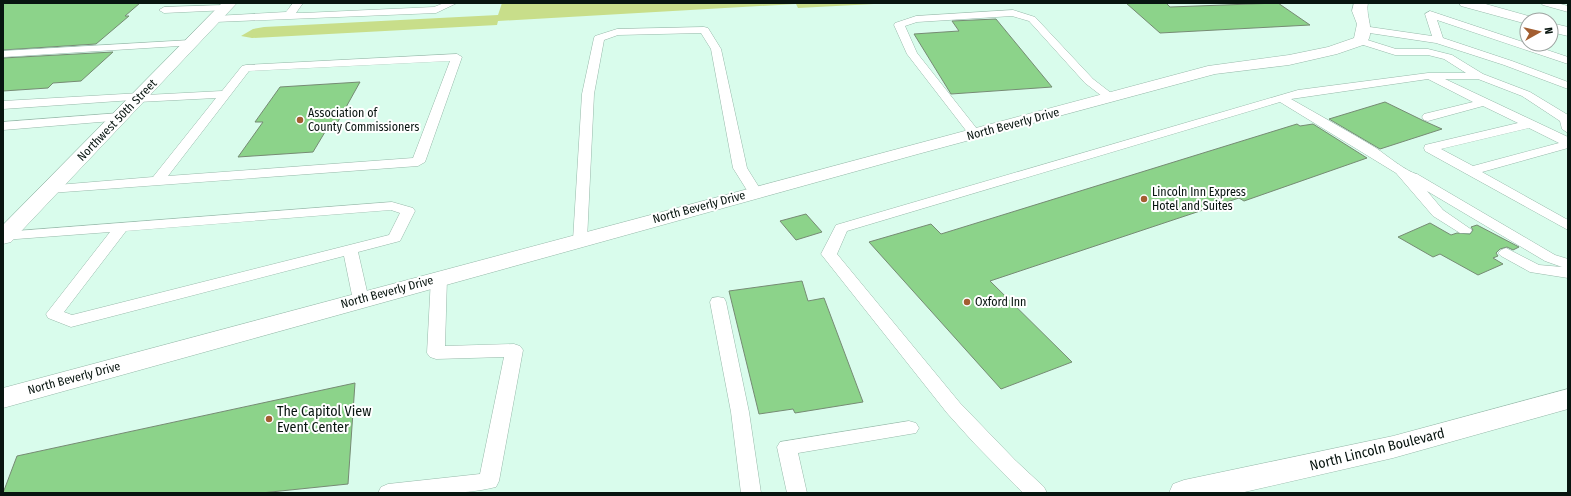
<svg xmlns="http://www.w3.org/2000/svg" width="1571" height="496" viewBox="0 0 1571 496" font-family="'Fira Sans Condensed',sans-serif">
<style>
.green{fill:#c8de8a}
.building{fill:#8cd38a;stroke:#768b74}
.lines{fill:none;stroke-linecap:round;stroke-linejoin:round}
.service-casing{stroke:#97b9aa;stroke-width:1}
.minor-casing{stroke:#97b9aa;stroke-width:1}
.secondary-casing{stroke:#97b9aa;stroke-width:1}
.primary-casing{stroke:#97b9aa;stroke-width:1}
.service{fill:#fff;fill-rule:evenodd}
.minor{fill:#fff;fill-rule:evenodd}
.secondary{fill:#fff;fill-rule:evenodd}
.primary{fill:#fff;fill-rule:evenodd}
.poi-dot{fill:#a35e31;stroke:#fff;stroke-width:1.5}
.labels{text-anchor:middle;stroke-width:4;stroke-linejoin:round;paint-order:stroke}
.poi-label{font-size:12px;fill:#081510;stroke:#fff;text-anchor:start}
.street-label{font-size:12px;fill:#081510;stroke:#fff}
.near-poi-label{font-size:14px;fill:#081510;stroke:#fff;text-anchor:start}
.near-street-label{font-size:14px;fill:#081510;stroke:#fff}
</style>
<rect width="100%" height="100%" fill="#d9fcec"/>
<path class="green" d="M 502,3 L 893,3 L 798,8 L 796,4 L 498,21 L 497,25 L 252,38 L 241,36 L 253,29 L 264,27 L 498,15 Z"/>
<path class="building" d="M 3,3 L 140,3 L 125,16 L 129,16 L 96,44 L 3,50 Z
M 1126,3 L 1166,3 L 1170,7 L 1278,3 L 1310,25 L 1160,33 Z
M 996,19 L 1052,87 L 951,94 L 914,34 L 959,31 L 952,21 Z
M 113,52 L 81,81 L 53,83 L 48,88 L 3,91 L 3,58 Z
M 360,82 L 335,127 L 328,127 L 313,152 L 238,157 L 263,122 L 255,122 L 280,87 Z
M 1385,102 L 1424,121 L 1442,129 L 1380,149 L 1329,119 Z
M 1297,124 L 1300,126 L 1313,124 L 1367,158 L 1244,201 L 1239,198 L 990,281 L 1072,362 L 1001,389 L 869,242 L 931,224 L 941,234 Z
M 806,214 L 822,232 L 796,240 L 780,221 Z
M 1430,223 L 1451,235 L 1457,233 L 1470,234 L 1473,230 L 1471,227 L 1477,225 L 1519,247 L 1513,250 L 1507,247 L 1500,249 L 1496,253 L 1498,256 L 1493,258 L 1503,264 L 1478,275 L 1440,254 L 1433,257 L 1398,237 Z
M 802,281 L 808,301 L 824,298 L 863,402 L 795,413 L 793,409 L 759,414 L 729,291 Z
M 355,383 L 348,484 L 261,493 L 3,493 L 17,456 Z"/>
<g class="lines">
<defs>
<path id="service" d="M 293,3 L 303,3 L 296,13 L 303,13 L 434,7 L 444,3 L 457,3 L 436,13 L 215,22 L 210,19 L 215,16 L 286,12 Z
M 1541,3 L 1557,3 L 1568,6 L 1568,12 L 1543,5 Z
M 225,5 L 230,8 L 228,10 L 164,13 L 159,10 L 164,7 Z
M 1013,10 L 1035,17 L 1093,79 L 1115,96 L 1117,98 L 1115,100 L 1107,100 L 1085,83 L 1029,21 L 1012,16 L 917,22 L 905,26 L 917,53 L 981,134 L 979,137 L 971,137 L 907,54 L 894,25 L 895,23 L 916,16 Z
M 1430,11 L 1568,57 L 1568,64 L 1437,20 L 1443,38 L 1512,61 L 1568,82 L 1568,89 L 1504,65 L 1436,43 L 1363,32 L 1358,29 L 1363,26 L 1432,36 L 1425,14 Z
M 704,27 L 708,28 L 721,49 L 747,168 L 762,192 L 760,195 L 750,195 L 733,168 L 711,49 L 701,33 L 618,35 L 604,40 L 594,94 L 587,240 L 585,243 L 575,243 L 573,240 L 582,94 L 594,38 L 595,36 L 617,29 Z
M 1361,38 L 1396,49 L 1428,49 L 1452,55 L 1483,74 L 1530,92 L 1568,115 L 1568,133 L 1562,129 L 1560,121 L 1522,96 L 1478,79 L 1445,79 L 1568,137 L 1568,148 L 1482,172 L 1568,220 L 1568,230 L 1425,151 L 1424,148 L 1425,145 L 1518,123 L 1483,106 L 1428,121 L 1424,120 L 1422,117 L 1424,114 L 1473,102 L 1428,79 L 1291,99 C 1319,115 1348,131 1376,148 C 1386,155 1407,172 1417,174 L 1555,255 L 1568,259 L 1568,278 L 1530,272 L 1501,256 L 1498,253 L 1501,250 L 1506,248 L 1539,265 L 1562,267 L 1545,261 L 1427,191 L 1443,210 L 1472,230 L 1470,233 L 1460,233 L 1433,216 L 1396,173 L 1280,102 L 847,231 L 837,254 L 960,403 L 1015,460 L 1044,487 L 1047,493 L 1023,493 L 974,443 L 947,413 L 821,254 L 836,225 L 1298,90 L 1428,73 L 1466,73 L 1444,59 L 1428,55 L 1395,55 L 1357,43 L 1356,41 ZM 1529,128 L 1559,143 L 1473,166 L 1441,149 Z
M 191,40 L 195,41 L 196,43 L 195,45 L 3,57 L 3,51 Z
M 457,54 L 462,57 L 425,162 L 418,166 L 50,193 L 45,192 L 43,189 L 45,186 L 153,177 L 216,98 L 138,102 L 133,100 L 3,109 L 3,101 L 141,93 L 146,95 L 222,91 L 242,66 L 246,65 ZM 450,61 L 413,158 L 168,176 L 249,71 Z
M 120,113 L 126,117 L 124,120 L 3,130 L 3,122 Z
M 392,202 L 413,208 L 415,211 L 400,241 L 358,252 L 369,300 L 367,304 L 361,305 L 355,304 L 353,300 L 344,256 L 71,327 L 48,318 L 46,314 L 110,232 L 3,240 L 4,232 ZM 391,210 L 400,213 L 389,235 L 72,315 L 64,312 L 126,231 Z
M 439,273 L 445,274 L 447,278 L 445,346 L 514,344 L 520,346 L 523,350 L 499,481 L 496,487 C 462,496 414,493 378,493 L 381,487 L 388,484 L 480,474 L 504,357 L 436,359 L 430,357 L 427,353 L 431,278 L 433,274 Z
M 718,297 L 724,298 L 726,302 L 749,412 L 761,493 L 741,493 L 731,412 L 710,302 L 712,298 Z
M 909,421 L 916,423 L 919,428 L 916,433 L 798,453 L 807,493 L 787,493 L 777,447 L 780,442 Z"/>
<path id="minor" d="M 1354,3 L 1368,3 C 1365,17 1376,30 1366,44 L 1337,54 L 1289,65 L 1215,74 L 918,154 L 3,408 L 3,388 L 1208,66 L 1289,55 L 1328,47 L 1354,38 L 1357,24 L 1352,11 Z
M 1459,3 L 1482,3 L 1532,17 L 1534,20 L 1527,20 L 1527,24 L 1461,6 Z
M 1551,23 L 1568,27 L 1568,36 L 1551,32 Z"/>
<path id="secondary" d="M 222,3 L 237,3 L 11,242 L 3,244 L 3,225 Z"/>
<path id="primary" d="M 1568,389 L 1568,409 L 1393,458 L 1240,493 L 1169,493 L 1173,484 L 1184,480 L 1393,436 Z"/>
</defs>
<use href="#service" class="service-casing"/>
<use href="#minor" class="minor-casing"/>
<use href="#secondary" class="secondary-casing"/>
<use href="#primary" class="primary-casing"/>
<use href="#service" class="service"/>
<use href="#minor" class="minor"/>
<use href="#secondary" class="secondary"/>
<use href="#primary" class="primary"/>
</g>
<g class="poi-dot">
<circle cx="300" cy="120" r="4"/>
<circle cx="1144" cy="199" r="4"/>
<circle cx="967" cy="302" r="4"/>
<circle cx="269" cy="419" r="4"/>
</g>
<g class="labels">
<g class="poi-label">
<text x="308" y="117">Association of<tspan x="308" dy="14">County Commissioners</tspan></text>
<text x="1152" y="196">Lincoln Inn Express<tspan x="1152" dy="14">Hotel and Suites</tspan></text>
<text x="975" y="306">Oxford Inn</text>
</g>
<g class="street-label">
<text transform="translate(117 120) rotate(-46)" y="4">Northwest 50th Street</text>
<text transform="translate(1013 124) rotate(-15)" y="4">North Beverly Drive</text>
<text transform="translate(699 207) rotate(-15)" y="4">North Beverly Drive</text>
<text transform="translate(387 292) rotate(-15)" y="4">North Beverly Drive</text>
<text transform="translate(74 378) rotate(-15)" y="4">North Beverly Drive</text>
</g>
<g class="near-poi-label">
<text x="277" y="416">The Capitol View<tspan x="277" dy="16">Event Center</tspan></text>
</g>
<g class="near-street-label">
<text transform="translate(1377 449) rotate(-14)" y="5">North Lincoln Boulevard</text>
</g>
</g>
<rect width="1571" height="496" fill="none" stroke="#081510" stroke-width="8"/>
<g transform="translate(1539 32) rotate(82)"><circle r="19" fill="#ffffff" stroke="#9ca19f"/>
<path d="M0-3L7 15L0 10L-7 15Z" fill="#a35e31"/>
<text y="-6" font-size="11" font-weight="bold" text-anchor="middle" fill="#081510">N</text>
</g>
</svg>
